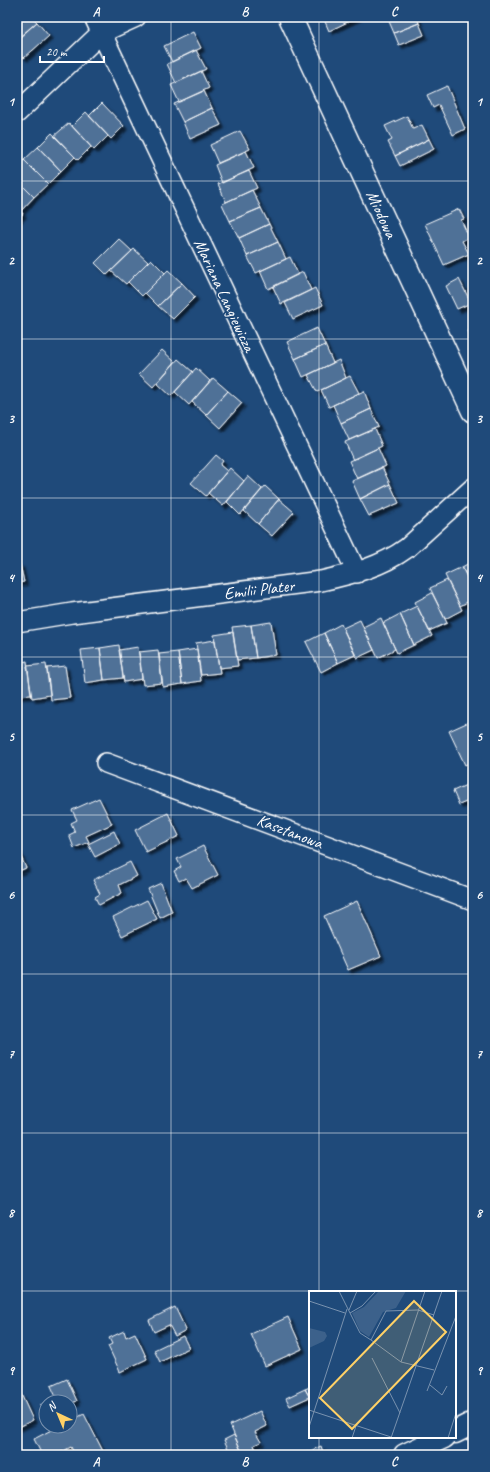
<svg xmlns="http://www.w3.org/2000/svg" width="490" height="1472" viewBox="0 0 490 1472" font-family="Caveat,sans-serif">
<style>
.building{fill:#507197;stroke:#fff;filter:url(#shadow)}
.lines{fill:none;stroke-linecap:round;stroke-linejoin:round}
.street-casing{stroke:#fff;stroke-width:22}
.secondary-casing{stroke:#fff;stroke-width:25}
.street{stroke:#1f4a7a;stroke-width:19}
.secondary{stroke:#1f4a7a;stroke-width:22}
.grid{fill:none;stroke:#fff;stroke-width:1;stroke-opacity:0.55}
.labels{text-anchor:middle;stroke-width:3.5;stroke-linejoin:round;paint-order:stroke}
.street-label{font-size:17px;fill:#fff;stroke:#1f4a7a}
.inset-road{fill:none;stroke:#7992af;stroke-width:1}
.view{fill:#ffd166;fill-opacity:0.15;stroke:#ffd166;stroke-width:2}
.inset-edge{fill:none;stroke:#fff;stroke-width:2}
.neatline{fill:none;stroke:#fff;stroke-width:1.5}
.grid-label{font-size:13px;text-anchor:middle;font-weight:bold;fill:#fff}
</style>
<defs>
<filter id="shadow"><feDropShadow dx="3.5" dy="3.5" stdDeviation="1" flood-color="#0009"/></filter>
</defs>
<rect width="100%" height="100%" fill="#1f4a7a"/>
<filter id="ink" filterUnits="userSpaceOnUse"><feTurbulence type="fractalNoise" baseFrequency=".025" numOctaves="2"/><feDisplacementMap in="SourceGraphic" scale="8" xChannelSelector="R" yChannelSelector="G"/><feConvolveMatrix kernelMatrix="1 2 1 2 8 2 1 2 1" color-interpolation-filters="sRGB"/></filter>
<g filter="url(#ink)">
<path class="building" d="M 17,17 L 32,17 L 37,22 L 17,39 Z
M 323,17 L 358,17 L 329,31 Z
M 394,17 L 417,17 L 419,23 L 394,33 L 388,19 Z
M 37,22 L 49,36 L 24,58 L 17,51 L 17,40 Z
M 419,23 L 424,35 L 399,45 L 394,33 Z
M 193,32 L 201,48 L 172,62 L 164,46 Z
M 196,50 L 206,69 L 176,83 L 167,64 Z
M 201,71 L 209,88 L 179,102 L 171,85 Z
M 447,86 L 465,129 L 453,135 L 439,105 L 433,108 L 427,95 Z
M 204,91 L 212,108 L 183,122 L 174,104 Z
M 102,103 L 124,126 L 111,139 L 89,116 Z
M 212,108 L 221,125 L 190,139 L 183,122 Z
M 86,112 L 108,136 L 94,150 L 72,126 Z
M 407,116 L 413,129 L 422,125 L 429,139 L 395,156 L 388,142 L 392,140 L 385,126 Z
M 69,123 L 91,147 L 78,160 L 54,136 Z
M 240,131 L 250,149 L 218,163 L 210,145 Z
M 52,133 L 75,157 L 61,171 L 38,147 Z
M 429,139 L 434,149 L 400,166 L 395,156 Z
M 38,147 L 61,171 L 48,184 L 24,160 Z
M 246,151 L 254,168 L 222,183 L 215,165 Z
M 24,160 L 48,184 L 34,197 L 17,180 L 17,167 Z
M 249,171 L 257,188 L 226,202 L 218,184 Z
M 17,180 L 34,197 L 21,211 L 17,207 Z
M 252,190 L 261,208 L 230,221 L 222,204 Z
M 17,207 L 23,214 L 17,220 Z
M 261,208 L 269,224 L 239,238 L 230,221 Z
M 459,209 L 464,219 L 461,220 L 469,237 L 462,241 L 469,254 L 444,265 L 425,224 Z
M 269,224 L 278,242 L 247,256 L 239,238 Z
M 119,239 L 132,251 L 107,275 L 95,263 Z
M 278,242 L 286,259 L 256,273 L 247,256 Z
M 134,249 L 148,262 L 126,284 L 111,271 Z
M 290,257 L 298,274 L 268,289 L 260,271 Z
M 151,259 L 165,273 L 142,296 L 128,282 Z
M 168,270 L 182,283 L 158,306 L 145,293 Z
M 303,272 L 311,290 L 281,304 L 273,287 Z
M 459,279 L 471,303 L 457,309 L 446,286 Z
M 182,283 L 195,297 L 173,319 L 158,306 Z
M 315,288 L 323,305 L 293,319 L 285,303 Z
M 317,328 L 325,345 L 295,359 L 287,342 Z
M 473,328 L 473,341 L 468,331 Z
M 325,345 L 333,363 L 303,377 L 295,359 Z
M 162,350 L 175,362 L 153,387 L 139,374 Z
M 178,359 L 193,372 L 171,396 L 157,383 Z
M 339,360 L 346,378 L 317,392 L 308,375 Z
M 196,368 L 210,381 L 189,405 L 175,392 Z
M 350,376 L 359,393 L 329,407 L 321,390 Z
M 213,378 L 228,391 L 206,415 L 192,402 Z
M 228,391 L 242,403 L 220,428 L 206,415 Z
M 364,391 L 371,409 L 341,423 L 333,405 Z
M 371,409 L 379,427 L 349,440 L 341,423 Z
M 375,429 L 382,446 L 353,460 L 345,442 Z
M 378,448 L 386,466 L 357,479 L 349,461 Z
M 216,455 L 223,461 L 220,465 L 227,471 L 206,496 L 191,483 Z
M 382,467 L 390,484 L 360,499 L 352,481 Z
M 230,468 L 244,481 L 223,506 L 208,493 Z
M 248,476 L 262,489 L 240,515 L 227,502 Z
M 390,484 L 399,503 L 369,516 L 360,499 Z
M 265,486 L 279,499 L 258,524 L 244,511 Z
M 279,499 L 294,512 L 272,536 L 258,524 Z
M 473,561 L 473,589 L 462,567 Z
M 20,564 L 24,582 L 17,583 L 17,565 Z
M 462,567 L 473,589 L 473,599 L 460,606 L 445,575 Z
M 447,580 L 462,610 L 445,619 L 430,588 Z
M 432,593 L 447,623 L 429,631 L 415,602 Z
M 417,606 L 432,636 L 414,645 L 400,614 Z
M 400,614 L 414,645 L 397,653 L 383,623 Z
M 381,618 L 395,649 L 378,658 L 363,627 Z
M 360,620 L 374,650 L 357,658 L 343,628 Z
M 271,622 L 276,655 L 256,658 L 251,625 Z
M 341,624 L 355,655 L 338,663 L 324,633 Z
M 251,625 L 256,658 L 237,660 L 232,627 Z
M 233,632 L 238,666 L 219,668 L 214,635 Z
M 324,633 L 338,663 L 321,672 L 306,642 Z
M 215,640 L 220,673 L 201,675 L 196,643 Z
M 119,645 L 123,678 L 104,680 L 100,648 Z
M 138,647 L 142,679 L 124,682 L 119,650 Z
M 100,648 L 104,680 L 85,683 L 81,650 Z
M 197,649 L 201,681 L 182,684 L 178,652 Z
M 158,650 L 162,683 L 143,685 L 139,652 Z
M 178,652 L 182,684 L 163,687 L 159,654 Z
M 27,661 L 31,695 L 17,696 L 17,663 Z
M 46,664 L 50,695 L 32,698 L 27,666 Z
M 65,666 L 70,698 L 51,700 L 47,668 Z
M 473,720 L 473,761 L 465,765 L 449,731 Z
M 473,782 L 473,799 L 459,805 L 453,791 Z
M 99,798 L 112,824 L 86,836 L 89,842 L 74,848 L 69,835 L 75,832 L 71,823 L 77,820 L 72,810 Z
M 168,813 L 179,836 L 146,852 L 135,830 Z
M 114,831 L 120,844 L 95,857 L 88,844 Z
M 203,846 L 218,875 L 192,888 L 186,878 L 179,881 L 174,871 L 181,867 L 177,859 Z
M 17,848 L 26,868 L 17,872 Z
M 130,862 L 137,876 L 119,885 L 122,893 L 99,905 L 95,897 L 100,894 L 93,880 Z
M 161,883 L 172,912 L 160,918 L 148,889 Z
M 147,900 L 157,919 L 122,936 L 113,917 Z
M 357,901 L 381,956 L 348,970 L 324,916 Z
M 175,1307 L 186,1330 L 175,1336 L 169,1325 L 154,1332 L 149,1320 Z
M 288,1317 L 302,1349 L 265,1366 L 251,1334 Z
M 124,1331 L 126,1337 L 135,1333 L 147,1359 L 120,1372 L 108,1346 L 112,1344 L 109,1338 Z
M 183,1336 L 189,1348 L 160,1362 L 154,1350 Z
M 67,1379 L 77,1401 L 70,1404 L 70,1402 L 46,1402 L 56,1397 L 51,1386 Z
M 310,1387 L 310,1398 L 305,1389 Z
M 305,1389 L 310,1397 L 290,1406 L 286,1398 Z
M 21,1394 L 33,1420 L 17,1428 L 17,1396 Z
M 46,1402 L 46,1416 L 40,1405 Z
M 260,1411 L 267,1426 L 255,1432 L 261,1442 L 254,1445 L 256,1450 L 243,1455 L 230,1425 Z
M 84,1414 L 105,1455 L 75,1455 L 71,1447 L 56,1455 L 42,1455 L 34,1439 L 59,1426 L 70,1426 L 70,1421 Z
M 234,1435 L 243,1455 L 231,1455 L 224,1440 Z
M 321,1446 L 324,1455 L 301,1455 Z"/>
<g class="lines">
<defs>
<path id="street" d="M 94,17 L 357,573
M 17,113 L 101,33 L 136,17
M 17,622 L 72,613 L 321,581 C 352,574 381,567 407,548 L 473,488
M 106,763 L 473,900"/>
<path id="secondary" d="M 290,17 L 473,411
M 455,1432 L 473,1423
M 405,1455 L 444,1437"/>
</defs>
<use href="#street" class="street-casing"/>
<use href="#secondary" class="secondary-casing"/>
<use href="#street" class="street"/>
<use href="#secondary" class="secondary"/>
</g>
</g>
<path class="grid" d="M 171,17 L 171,1455M 319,17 L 319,1292M 17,181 L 473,181M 17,339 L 473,339M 17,498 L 473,498M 17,657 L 473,657M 17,815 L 473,815M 17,974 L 473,974M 17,1133 L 473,1133M 17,1291 L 473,1291M 319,1437 L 319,1455"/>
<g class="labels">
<g class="street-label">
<text transform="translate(382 214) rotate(65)" y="6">Miodowa</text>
<text transform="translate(225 295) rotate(65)" y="6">Mariana Langiewicza</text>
<text transform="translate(259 589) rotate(-7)" y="6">Emilii Plater</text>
<text transform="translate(290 831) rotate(21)" y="6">Kasztanowa</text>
</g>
</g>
<g transform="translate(309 1291)">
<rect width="147" height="147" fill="#1f4a7a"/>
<path d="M 70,0 L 97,0 L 87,17 L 74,21 L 60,46 L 51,40 L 43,22 L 55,16 ZM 0,37 L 16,41 L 18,45 L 15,50 L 0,57 Z" fill="#3c618b"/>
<path class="inset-road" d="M 30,0 L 51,42 L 62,49M 0,10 L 36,22M 40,19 L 48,0M 41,22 L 53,15 L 67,0M 125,24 L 109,19 L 77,20 L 62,49 L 92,71 L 125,79M 63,67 L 91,122M 92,71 L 116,0M 121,94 L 133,104 L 138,95M 118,100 L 147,25M 0,119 L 82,146M 0,136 L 38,18M 43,147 L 47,135M 82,147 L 133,0M 139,147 L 147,122"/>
<path class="view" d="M 105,10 L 137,41 L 43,138 L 11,107 Z"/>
<rect width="147" height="147" class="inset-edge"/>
</g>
<rect width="490" height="1472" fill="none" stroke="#1f4a7a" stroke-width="44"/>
<g transform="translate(58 1414) rotate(316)"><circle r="19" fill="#1f4a7a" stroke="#7992af"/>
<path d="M0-3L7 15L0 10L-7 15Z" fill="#ffd166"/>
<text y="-6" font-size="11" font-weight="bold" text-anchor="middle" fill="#ffffff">N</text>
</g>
<path d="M40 56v6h64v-6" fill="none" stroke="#ffffff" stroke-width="2"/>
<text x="46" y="56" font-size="12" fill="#ffffff" stroke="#1f4a7a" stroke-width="3" paint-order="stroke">20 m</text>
<rect x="22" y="22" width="446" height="1428" class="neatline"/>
<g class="grid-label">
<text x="96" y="16">A</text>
<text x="245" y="16">B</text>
<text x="394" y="16">C</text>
<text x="11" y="106">1</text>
<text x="479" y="106">1</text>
<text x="11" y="265">2</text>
<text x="479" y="265">2</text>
<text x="11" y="423">3</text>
<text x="479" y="423">3</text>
<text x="11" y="582">4</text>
<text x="479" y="582">4</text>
<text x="11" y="741">5</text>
<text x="479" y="741">5</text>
<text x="11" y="899">6</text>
<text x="479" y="899">6</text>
<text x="11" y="1058">7</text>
<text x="479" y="1058">7</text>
<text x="11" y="1217">8</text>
<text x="479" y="1217">8</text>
<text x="11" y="1375">9</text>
<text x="479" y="1375">9</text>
<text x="96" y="1466">A</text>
<text x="245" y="1466">B</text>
<text x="394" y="1466">C</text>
</g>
</svg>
